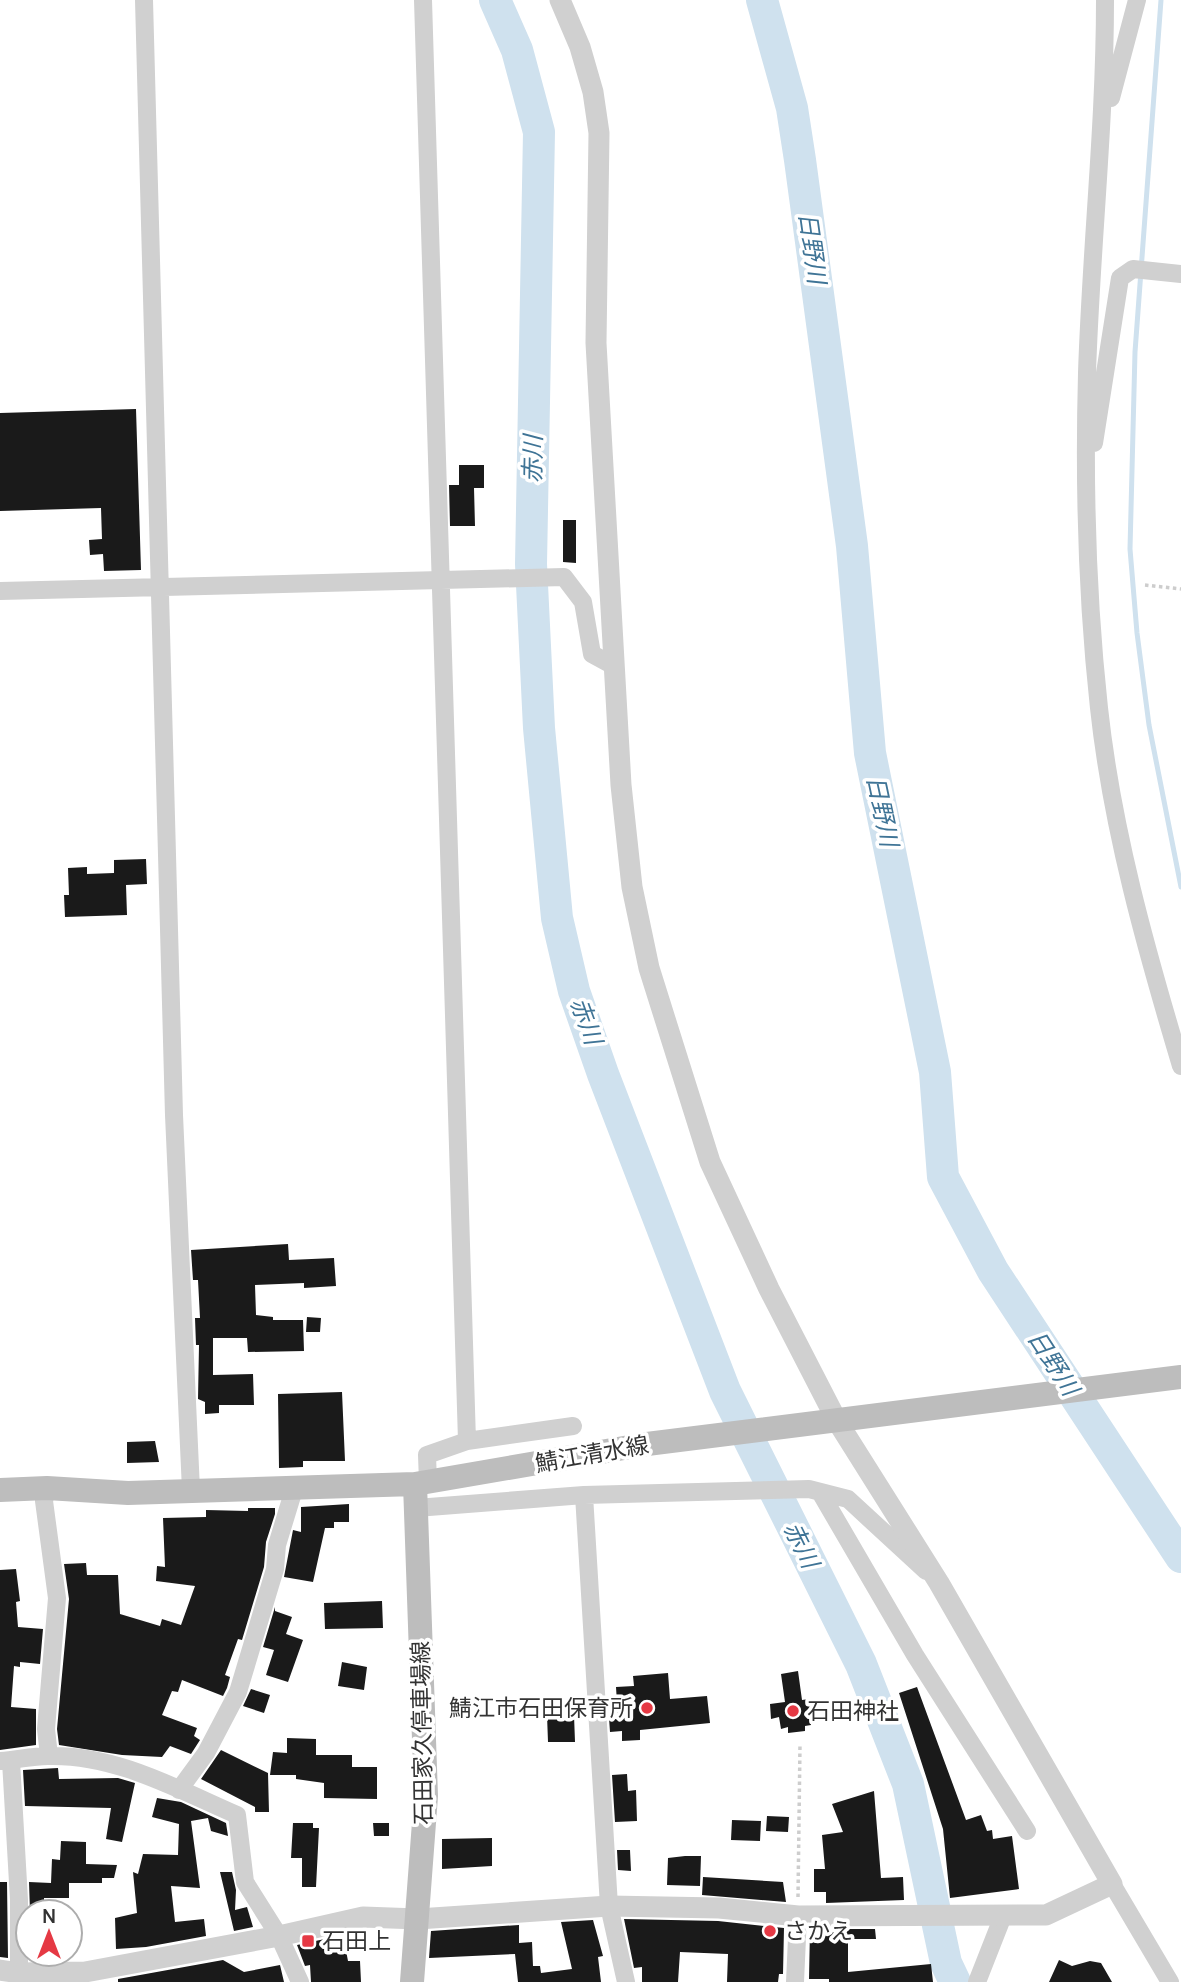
<svg xmlns="http://www.w3.org/2000/svg" width="1181" height="1982" viewBox="0 0 1181 1982" font-family="Manrope,'Noto Sans JP',sans-serif">
<style>
.lines{fill:none;stroke-linecap:round;stroke-linejoin:round}
.stream{stroke:#cfe1ee;stroke-width:5}
.river{stroke:#cfe1ee;stroke-width:32}
.building{fill:#1a1a1a}
.path{stroke:#cdcdcd;stroke-width:3.5;stroke-dasharray:3.5 3.5;stroke-linecap:butt}
.minor{stroke:#d0d0d0;stroke-width:18}
.tertiary{stroke:#d0d0d0;stroke-width:21}
.secondary{stroke:#bdbdbd;stroke-width:24}
.poi-dot{fill:#e53944;stroke:#fff;stroke-width:2.5}
.labels{text-anchor:middle;stroke-width:7;stroke-linejoin:round;paint-order:stroke}
.street-label{font-size:23px;fill:#333;stroke:#fff}
.poi-label{font-size:23px;fill:#333;stroke:#fff;text-anchor:start}
.water-label{font-size:24px;font-style:italic;fill:#3f7496;stroke:#fff}
</style>
<rect width="100%" height="100%" fill="#fff"/>
<g class="lines">
<path class="stream" d="M 1161,0 L 1135,352 L 1130,549 L 1137,633 L 1149,725 L 1181,887"/>
<path class="river" d="M 495,0 L 517,50 L 539,132 L 531,564 L 539,728 L 557,918 L 574,991 L 603,1074 L 725,1391 L 861,1664 L 908,1784 L 946,1963 L 955,1982
M 762,0 L 792,108 L 800,160 L 852,546 L 870,753 L 935,1072 L 943,1177 L 993,1271 L 1181,1557"/>
</g>
<path class="building" d="M 136,409 L 141,570 L 104,571 L 103,554 L 90,555 L 89,540 L 102,539 L 101,508 L 0,511 L 0,413 Z
M 459,465 L 484,465 L 484,488 L 474,488 L 475,526 L 450,526 L 449,485 L 459,485 Z
M 563,520 L 576,520 L 576,563 L 563,562 Z
M 146,859 L 147,884 L 126,885 L 127,915 L 65,917 L 64,895 L 69,895 L 68,868 L 87,867 L 87,874 L 114,873 L 114,860 Z
M 288,1244 L 289,1260 L 334,1258 L 336,1286 L 304,1288 L 304,1283 L 255,1285 L 256,1315 L 273,1317 L 273,1320 L 303,1320 L 304,1351 L 248,1352 L 247,1338 L 213,1338 L 213,1375 L 253,1374 L 254,1405 L 219,1405 L 219,1413 L 205,1414 L 205,1402 L 198,1399 L 199,1345 L 196,1345 L 195,1318 L 200,1318 L 198,1280 L 193,1280 L 191,1250 Z
M 307,1317 L 321,1318 L 320,1332 L 306,1332 Z
M 342,1392 L 345,1461 L 303,1461 L 303,1467 L 279,1468 L 278,1394 Z
M 155,1441 L 159,1462 L 127,1463 L 127,1442 Z
M 349,1504 L 349,1522 L 334,1522 L 334,1528 L 325,1528 L 313,1582 L 284,1577 L 293,1530 L 301,1532 L 301,1507 Z
M 248,1508 L 275,1508 L 275,1514 L 266,1542 L 264,1567 L 242,1640 L 238,1639 L 225,1675 L 230,1677 L 227,1688 L 223,1696 L 182,1680 L 178,1692 L 172,1691 L 162,1715 L 197,1728 L 194,1736 L 200,1740 L 191,1754 L 170,1746 L 162,1757 L 122,1755 L 59,1745 L 57,1729 L 69,1599 L 64,1564 L 86,1563 L 87,1575 L 118,1575 L 120,1614 L 160,1626 L 162,1619 L 181,1625 L 195,1586 L 156,1581 L 157,1566 L 165,1567 L 163,1518 L 206,1517 L 206,1510 L 248,1511 Z
M 16,1569 L 20,1601 L 16,1602 L 18,1627 L 43,1629 L 40,1664 L 20,1662 L 20,1667 L 14,1666 L 11,1707 L 36,1709 L 36,1745 L 0,1750 L 0,1570 Z
M 382,1601 L 383,1628 L 325,1629 L 324,1603 Z
M 275,1607 L 275,1611 L 292,1617 L 286,1634 L 303,1640 L 288,1682 L 266,1675 L 274,1650 L 263,1647 Z
M 342,1662 L 367,1667 L 364,1690 L 338,1686 Z
M 798,1671 L 802,1700 L 816,1698 L 818,1712 L 810,1713 L 811,1725 L 805,1726 L 805,1731 L 788,1733 L 788,1727 L 781,1729 L 779,1717 L 771,1719 L 770,1704 L 785,1702 L 781,1674 Z
M 668,1673 L 670,1699 L 707,1696 L 710,1723 L 640,1730 L 640,1740 L 622,1741 L 622,1731 L 610,1732 L 608,1704 L 617,1703 L 616,1687 L 634,1686 L 633,1676 Z
M 917,1687 L 966,1820 L 981,1815 L 987,1831 L 992,1830 L 993,1839 L 1012,1836 L 1019,1889 L 950,1898 L 943,1829 L 899,1693 Z
M 251,1689 L 270,1695 L 264,1713 L 243,1706 Z
M 547,1715 L 574,1715 L 575,1742 L 548,1742 Z
M 287,1738 L 316,1739 L 316,1755 L 352,1755 L 352,1767 L 377,1767 L 377,1799 L 324,1798 L 324,1783 L 296,1779 L 296,1775 L 270,1775 L 273,1752 L 287,1753 Z
M 221,1750 L 268,1773 L 269,1812 L 255,1812 L 255,1807 L 201,1779 Z
M 58,1768 L 59,1779 L 118,1778 L 135,1783 L 122,1842 L 106,1839 L 111,1808 L 25,1806 L 23,1770 Z
M 627,1774 L 628,1791 L 636,1790 L 637,1821 L 615,1822 L 612,1775 Z
M 874,1791 L 881,1878 L 903,1877 L 904,1900 L 826,1903 L 826,1892 L 814,1892 L 814,1869 L 825,1869 L 822,1835 L 843,1832 L 832,1804 Z
M 157,1798 L 181,1802 L 226,1823 L 228,1836 L 211,1831 L 208,1818 L 191,1821 L 200,1888 L 171,1886 L 175,1922 L 204,1919 L 206,1936 L 146,1947 L 116,1949 L 115,1918 L 137,1913 L 133,1872 L 138,1874 L 143,1854 L 178,1855 L 179,1824 L 152,1817 Z
M 767,1816 L 789,1817 L 788,1832 L 766,1831 Z
M 732,1820 L 761,1821 L 760,1841 L 731,1840 Z
M 293,1823 L 313,1823 L 313,1828 L 319,1828 L 316,1887 L 302,1887 L 302,1858 L 291,1858 Z
M 373,1823 L 389,1823 L 389,1836 L 374,1836 Z
M 492,1838 L 492,1866 L 442,1869 L 442,1839 Z
M 61,1841 L 86,1842 L 86,1864 L 117,1865 L 114,1878 L 102,1878 L 102,1883 L 69,1883 L 69,1898 L 44,1898 L 44,1912 L 30,1912 L 29,1882 L 51,1883 L 52,1859 L 60,1860 Z
M 617,1850 L 630,1850 L 631,1871 L 618,1870 Z
M 685,1856 L 701,1856 L 700,1886 L 667,1885 L 668,1858 Z
M 220,1872 L 232,1872 L 236,1890 L 235,1910 L 247,1907 L 253,1927 L 234,1931 Z
M 703,1877 L 783,1882 L 786,1902 L 702,1895 Z
M 0,1882 L 7,1882 L 8,1958 L 0,1957 Z
M 624,1919 L 718,1921 L 784,1928 L 783,1974 L 779,1974 L 778,1982 L 727,1982 L 728,1954 L 680,1952 L 678,1982 L 642,1982 L 642,1967 L 634,1968 Z
M 593,1920 L 603,1956 L 598,1957 L 601,1982 L 518,1982 L 515,1954 L 429,1958 L 431,1931 L 519,1925 L 519,1943 L 532,1942 L 533,1966 L 540,1966 L 541,1973 L 572,1969 L 561,1922 Z
M 810,1929 L 875,1929 L 876,1939 L 848,1939 L 848,1972 L 931,1964 L 933,1982 L 829,1982 L 829,1979 L 809,1979 Z
M 343,1935 L 348,1961 L 360,1961 L 361,1982 L 311,1982 L 310,1965 L 305,1966 L 297,1945 Z
M 223,1960 L 244,1972 L 280,1965 L 284,1982 L 118,1982 L 118,1979 Z
M 1059,1960 L 1072,1966 L 1090,1961 L 1101,1963 L 1112,1982 L 1049,1982 Z"/>
<g class="lines">
<path class="path" d="M 1145,585 L 1181,589
M 798,1897 L 800,1744"/>
<path class="minor" d="M 144,0 L 174,1115 L 191,1490
M 423,0 L 467,1441
M 1105,0 C 1105,125 1091,248 1087,373 C 1084,483 1087,598 1099,708 C 1112,829 1146,949 1181,1066
M 1111,98 L 1137,0
M 1094,443 L 1120,278 L 1133,269 L 1181,274
M 0,591 L 564,577 L 583,602 L 592,654 L 614,666
M 428,1482 L 427,1455 L 467,1441 L 573,1426
M 47,1488 L 44,1501 L 57,1598 L 46,1729 L 49,1756
M 820,1492 L 915,1655 L 1027,1831
M 584,1495 L 609,1906 L 626,1982
M 416,1508 L 584,1495 L 809,1489 L 848,1499 L 926,1571
M 0,1761 C 16,1760 32,1756 48,1756 C 115,1754 177,1789 237,1815 L 245,1882 L 279,1936 L 300,1982
M 11,1761 L 19,1900 L 19,1973
M 179,1790 L 206,1753 L 238,1692 L 275,1569 L 277,1545 L 295,1486
M 1112,1884 L 1170,1982
M 795,1982 L 798,1916
M 977,1982 L 1003,1916"/>
<path class="tertiary" d="M 0,1970 L 19,1973 L 85,1972 L 279,1936 L 363,1917 L 418,1919 L 609,1906 L 719,1908 L 798,1916 L 1046,1915 L 1112,1884 L 939,1583 L 837,1421 L 769,1289 L 710,1162 L 649,968 L 632,887 L 621,785 L 596,343 L 599,133 L 593,92 L 580,47 L 560,0"/>
<path class="secondary" d="M 0,1490 L 47,1488 L 128,1493 L 415,1484 L 647,1444 L 1181,1377
M 412,1982 L 426,1796 L 415,1484"/>
</g>
<g class="poi-dot">
<circle cx="647" cy="1708" r="7"/>
<circle cx="793" cy="1711" r="7"/>
<circle cx="770" cy="1931" r="7"/>
<rect x="301" y="1934" width="14" height="14" rx="3.5"/>
</g>
<g class="labels">
<g class="street-label">
<text transform="translate(592 1454) rotate(-10)" y="8">鯖江清水線</text>
<text transform="translate(422 1733) rotate(-91)" y="8">石田家久停車場線</text>
</g>
<g class="poi-label">
<text x="633" y="1716" text-anchor="end">鯖江市石田保育所</text>
<text x="807" y="1719">石田神社</text>
<text x="784" y="1939">さかえ</text>
<text x="322" y="1949">石田上</text>
</g>
<g class="water-label">
<text transform="translate(812 248) rotate(82)" y="8">日野川</text>
<text transform="translate(533 459) rotate(-89)" y="8">赤川</text>
<text transform="translate(882 811) rotate(78)" y="8">日野川</text>
<text transform="translate(586 1021) rotate(70)" y="8">赤川</text>
<text transform="translate(1053 1363) rotate(57)" y="8">日野川</text>
<text transform="translate(801 1545) rotate(64)" y="8">赤川</text>
</g>
</g>
<g transform="translate(49 1933)"><circle r="33" fill="#ffffff" stroke="#adadad" stroke-width="2"/>
<path d="M0-5L12 26L0 18L-12 26Z" fill="#e53944"/>
<text y="-10" font-size="19" font-weight="bold" text-anchor="middle" fill="#333333">N</text>
</g>
</svg>
